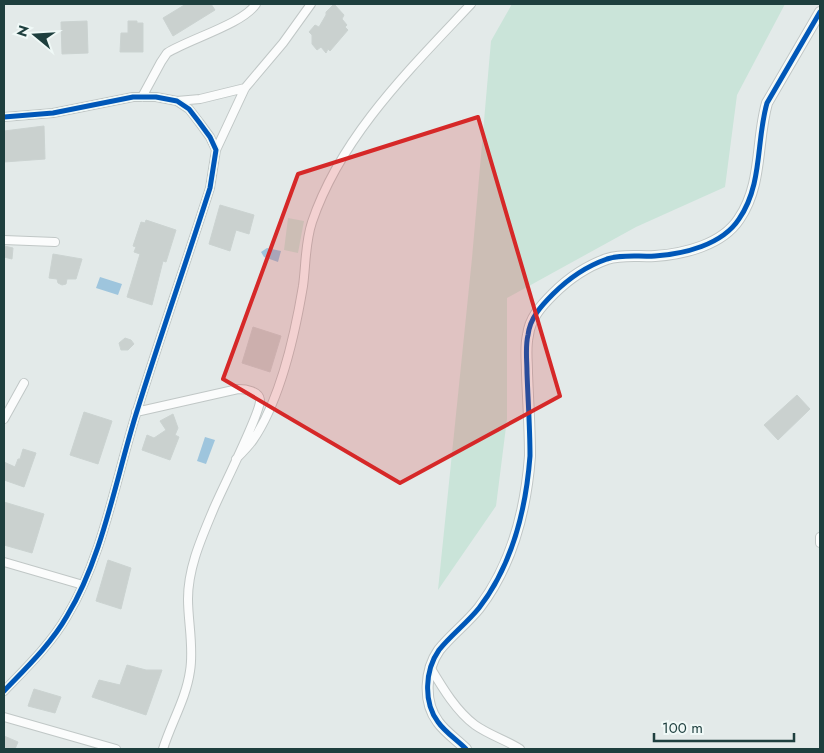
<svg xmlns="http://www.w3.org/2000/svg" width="824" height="753" viewBox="0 0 824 753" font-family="Jost,sans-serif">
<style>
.green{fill:#cae4d9}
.water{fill:#9ec5dd}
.building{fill:#cad1cf;stroke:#cbd3d1}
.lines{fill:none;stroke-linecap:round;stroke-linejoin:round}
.minor-casing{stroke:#c0c7c6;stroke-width:10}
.tertiary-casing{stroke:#c0c7c6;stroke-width:12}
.minor{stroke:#fbfcfc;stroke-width:8}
.tertiary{stroke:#fbfcfc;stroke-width:10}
.cycleway-casing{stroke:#f0f9f7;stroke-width:8}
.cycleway{stroke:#0057b8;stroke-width:5}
.marked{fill:#d62828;fill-opacity:0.2;stroke:#d62828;stroke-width:4;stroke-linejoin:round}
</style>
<rect width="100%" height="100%" fill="#e3eae9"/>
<path class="green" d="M 512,4 L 785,4 L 737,95 L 725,187 L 636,227 L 507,298 L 507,419 L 496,506 L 438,590 L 472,258 L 491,41 Z
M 288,218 L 304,221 L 298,253 L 284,250 Z"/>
<path class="water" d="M 267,248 L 281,251 L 278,262 L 264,257 L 261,252 Z
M 100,277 L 122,284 L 118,295 L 96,288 Z
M 205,437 L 215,440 L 206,464 L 197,461 Z"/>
<path class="building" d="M 186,4 L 211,4 L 215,10 L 173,36 L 163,18 Z
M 334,4 L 344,15 L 342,19 L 347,25 L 345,27 L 348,30 L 330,51 L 328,49 L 326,53 L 321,47 L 317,50 L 312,44 L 312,35 L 309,32 L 315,25 L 319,27 L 326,15 L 326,12 Z
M 87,21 L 88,53 L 62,54 L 61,22 Z
M 128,21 L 137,21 L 137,23 L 143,23 L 143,52 L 120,52 L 121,33 L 128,33 Z
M 44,126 L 45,159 L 4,162 L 4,131 Z
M 220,205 L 254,215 L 249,234 L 236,230 L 230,251 L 209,244 Z
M 146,220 L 176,230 L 166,262 L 163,261 L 152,305 L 127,297 L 140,254 L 134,252 L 136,247 L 133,246 L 141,222 L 145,223 Z
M 4,246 L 13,248 L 12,259 L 4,257 Z
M 53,254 L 82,259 L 76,279 L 67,279 L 66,284 L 62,285 L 58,283 L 57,279 L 49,278 Z
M 253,327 L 281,336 L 270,372 L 242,363 Z
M 125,338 L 131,340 L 134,344 L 128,350 L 121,350 L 119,343 Z
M 797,395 L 810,409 L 778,440 L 764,425 Z
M 84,412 L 112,421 L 98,464 L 70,455 Z
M 173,414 L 178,428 L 175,435 L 179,437 L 170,460 L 142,450 L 147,435 L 154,438 L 166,430 L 160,421 Z
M 23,449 L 36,453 L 24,487 L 4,480 L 4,462 L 15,467 L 18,459 L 20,459 Z
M 4,502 L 44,514 L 32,553 L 4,545 Z
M 108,560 L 131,568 L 121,609 L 96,601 Z
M 127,665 L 146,670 L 162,670 L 146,715 L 92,697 L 99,680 L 120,685 Z
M 34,689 L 61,697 L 55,713 L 28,706 Z
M 4,736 L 18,742 L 15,749 L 4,749 Z"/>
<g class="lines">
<defs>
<path id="minor" d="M 142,97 L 161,62 L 167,53 C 189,39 243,24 256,4
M 177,101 L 200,99 L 245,88
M 4,117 L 53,113 L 133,97 L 156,97 L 177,101 L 189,109 L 199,122 L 210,137 L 216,150 L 210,188 C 186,263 160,337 137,411 C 116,477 103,557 67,616 C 51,644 26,668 4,691
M 216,150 L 245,88 L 283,43 L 311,4
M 4,240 L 55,242
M 136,412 L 238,389 C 246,389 259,391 260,400 C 261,412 221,491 214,508 C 202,537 188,567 188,599 C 188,622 194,648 190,671 C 186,699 171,723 163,749
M 4,419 L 24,383
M 236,459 C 242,453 248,447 253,440 C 281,399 295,334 303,286 C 306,264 305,243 312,222 C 341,136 410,69 471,4
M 820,537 L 820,543
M 4,562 L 83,585
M 430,667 C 442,687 456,711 475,725 C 489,735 506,740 520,749
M 4,717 L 116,749"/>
<path id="tertiary" d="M 466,749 C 457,740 445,732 438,722 C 423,702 425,670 439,650 C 451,635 467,623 479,608 C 512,565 526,509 530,456 C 530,428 528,401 527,373 C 527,360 525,347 528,335 C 530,318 541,306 553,294 C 567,280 587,266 607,259 C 623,254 639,257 655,256 C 684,254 722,245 739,219 C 763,184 756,141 767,103 L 820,12"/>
</defs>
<use href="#minor" class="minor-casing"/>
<use href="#tertiary" class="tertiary-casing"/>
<use href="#minor" class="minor"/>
<use href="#tertiary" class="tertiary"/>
<defs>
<path id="cycleway" d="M 4,117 L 53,113 L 133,97 L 156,97 L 177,101 L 189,109 L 199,122 L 210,137 L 216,150 L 210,188 C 186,263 160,337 137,411 C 116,477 103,557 67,616 C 51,644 26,668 4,691
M 466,749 C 457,740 445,732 438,722 C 423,702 425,670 439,650 C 451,635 467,623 479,608 C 512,565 526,509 530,456 C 530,428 528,401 527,373 C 527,360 525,347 528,335 C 530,318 541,306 553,294 C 567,280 587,266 607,259 C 623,254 639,257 655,256 C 684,254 722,245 739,219 C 763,184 756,141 767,103 L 820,12"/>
</defs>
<use href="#cycleway" class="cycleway-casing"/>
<use href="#cycleway" class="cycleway"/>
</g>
<path class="marked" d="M 478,117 L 560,396 L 400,483 L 223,379 L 298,174 Z"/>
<rect width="824" height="753" fill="none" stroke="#1e3f3e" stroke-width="10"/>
<g transform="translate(35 35) rotate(288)" stroke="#f0f9f7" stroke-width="4" paint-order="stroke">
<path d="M0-4L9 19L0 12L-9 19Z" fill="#1e3f3e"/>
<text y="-8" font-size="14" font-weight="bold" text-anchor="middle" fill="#1e3f3e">N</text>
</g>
<path d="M654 733v8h140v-8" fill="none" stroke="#1e3f3e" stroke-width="2.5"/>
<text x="662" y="733" font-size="15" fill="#1e3f3e" stroke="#f0f9f7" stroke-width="4" paint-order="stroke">100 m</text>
</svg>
